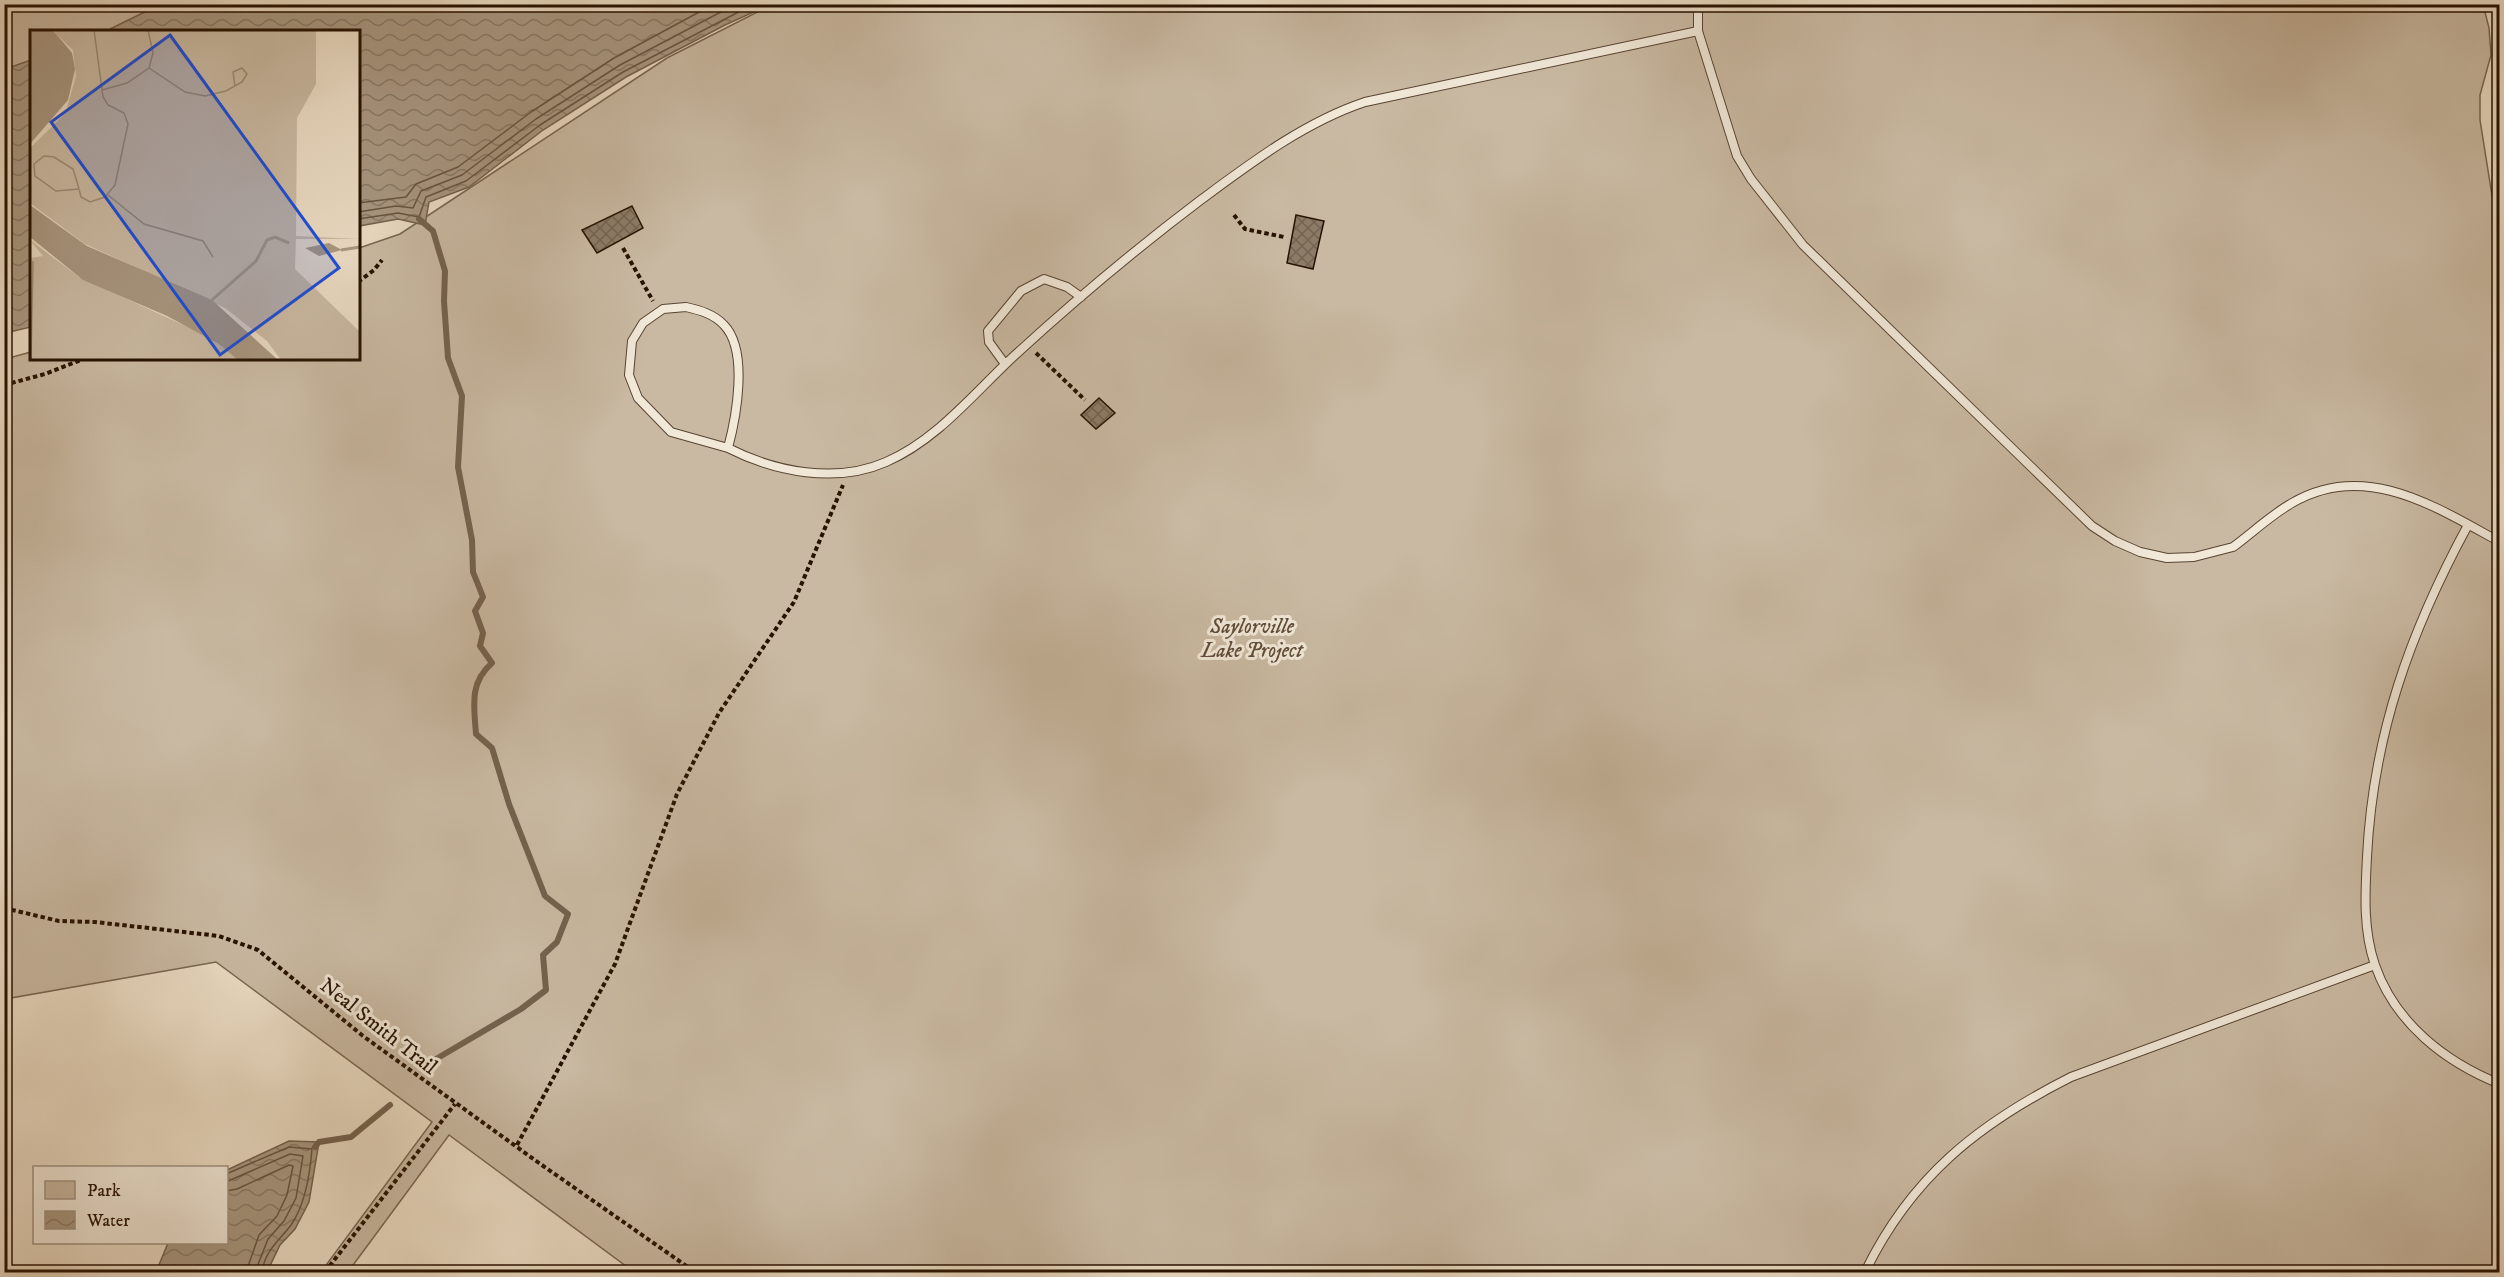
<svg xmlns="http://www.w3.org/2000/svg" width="2504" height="1277" viewBox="0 0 2504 1277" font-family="'IM FELL DW Pica',serif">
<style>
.park{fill:#c9b9a2;stroke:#786652;stroke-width:1.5}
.water{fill:url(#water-waves);stroke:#74624e;stroke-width:1.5}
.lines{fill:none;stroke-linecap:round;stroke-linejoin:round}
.shore{stroke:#685441;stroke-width:1.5}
.stream{stroke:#74624e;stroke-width:6}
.building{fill:url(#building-cross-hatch);stroke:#271201;stroke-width:1.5}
.service-casing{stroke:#584432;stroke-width:10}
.path{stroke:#271201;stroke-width:4;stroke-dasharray:4.5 3;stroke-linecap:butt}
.service{stroke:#f1e8d8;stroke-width:8}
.labels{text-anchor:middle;stroke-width:6;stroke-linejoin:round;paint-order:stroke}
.park-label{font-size:21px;font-style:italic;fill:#604c39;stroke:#f1e8d8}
.street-label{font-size:21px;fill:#271201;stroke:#f1e8d8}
.inset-river{fill:none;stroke:#a89781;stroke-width:3}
.inset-road{fill:none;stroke:#9c8b75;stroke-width:1.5}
.view{fill:#1d4ed8;fill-opacity:0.15;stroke:#1d4ed8;stroke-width:3}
.inset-edge{fill:none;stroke:#271201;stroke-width:3}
</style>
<defs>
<pattern id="water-waves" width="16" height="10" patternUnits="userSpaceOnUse" patternTransform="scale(1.5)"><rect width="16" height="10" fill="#a89781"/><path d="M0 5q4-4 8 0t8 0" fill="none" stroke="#897a67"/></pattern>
<pattern id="building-cross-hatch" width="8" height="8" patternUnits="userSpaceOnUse" patternTransform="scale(1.5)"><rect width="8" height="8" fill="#8c7b66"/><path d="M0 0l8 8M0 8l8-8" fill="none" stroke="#726352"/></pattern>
</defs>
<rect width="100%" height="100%" fill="#eadbc3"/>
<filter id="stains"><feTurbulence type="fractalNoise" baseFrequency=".00333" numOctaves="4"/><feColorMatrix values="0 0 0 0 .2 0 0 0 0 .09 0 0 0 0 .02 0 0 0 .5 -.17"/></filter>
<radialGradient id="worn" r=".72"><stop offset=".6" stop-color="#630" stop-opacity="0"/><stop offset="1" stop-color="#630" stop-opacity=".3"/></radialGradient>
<path class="park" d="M 2483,4 L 2489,28 L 2491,55 L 2480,95 L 2480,120 L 2494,208 L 2500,202 L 2499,1272 L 634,1272 L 449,1135 L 348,1272 L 321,1272 L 432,1122 L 216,962 L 5,999 L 5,359 L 31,352 L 32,358 L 358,358 L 359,248 L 400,234 L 667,58 L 771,5 Z
M 5,5 L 223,5 L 155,31 L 32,32 L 31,72 L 5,80 Z"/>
<path class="water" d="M 161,4 L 769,4 L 769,5 L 725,25 L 626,77 L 543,130 L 469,187 L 429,202 L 425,225 L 398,219 L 359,226 L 358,32 L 106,31 Z
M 31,60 L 31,327 L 5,333 L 5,69 Z
M 289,1141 L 319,1142 L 309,1202 L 295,1229 L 280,1245 L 267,1272 L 156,1272 L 168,1243 L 226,1242 L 227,1170 Z"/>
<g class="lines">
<path class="shore" d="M 358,203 L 406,197 L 416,184 L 458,167 L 531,112 L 614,58 L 714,4
M 358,212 L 396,206 L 413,208 L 421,191 L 462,175 L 536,119 L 620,65 L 736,4
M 358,219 L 398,213 L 419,217 L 426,197 L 466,181 L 540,125 L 623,72 L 754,4
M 226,1174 L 289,1147 L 312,1149 C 310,1174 305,1205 291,1225 C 279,1241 265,1250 262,1272
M 226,1182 L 290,1154 L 303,1156 L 296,1198 L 284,1221 L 268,1239 L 255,1272
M 226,1191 L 237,1189 L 289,1165 L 293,1166 L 287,1195 L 277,1216 L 259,1235 L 246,1272"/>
<path class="stream" d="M 419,219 L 433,231 L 445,271 L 444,301 L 448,358 L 462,396 L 458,467 L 472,540 L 473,572 L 483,597 L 475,611 L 483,633 L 480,646 L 492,663 C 469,683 474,706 476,734 L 492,748 L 509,804 L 545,896 L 568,914 L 557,942 L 543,955 L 546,990 L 521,1009 L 436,1059
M 315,1147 L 319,1142 L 351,1137 L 390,1105"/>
</g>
<path class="building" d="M 632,206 L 643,228 L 597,253 L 582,230 Z
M 1296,215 L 1324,221 L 1313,269 L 1287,263 Z
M 1099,398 L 1115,413 L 1096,429 L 1081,415 Z"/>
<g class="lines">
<defs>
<path id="service" d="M 1698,4 L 1698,31 L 1737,156 L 1751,179 L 1803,245 L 2092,526 L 2115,541 L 2140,552 L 2167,558 L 2194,557 L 2233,547 C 2252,533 2271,515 2292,503 C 2365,460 2436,507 2500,542
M 686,307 C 699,310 714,314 724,325 C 749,351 736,418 728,448 L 671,432 L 638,398 L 629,375 L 632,341 L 643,323 L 663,309 Z
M 1005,364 L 989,342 L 988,331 L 1021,291 L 1044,279 L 1067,287 L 1081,297
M 728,448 C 775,472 836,484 886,462 C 937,440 974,393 1014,356 C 1074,301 1137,248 1202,199 C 1252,162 1305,122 1365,102 L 1698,31
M 2468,525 C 2410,632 2373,735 2367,857 C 2365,894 2363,930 2375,965 C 2395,1023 2445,1062 2500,1084
M 1865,1272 C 1911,1177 1978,1124 2071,1077 L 2375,965"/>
</defs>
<use href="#service" class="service-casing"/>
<path class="path" d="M 1234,215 L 1245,229 L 1284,237
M 623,248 L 653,301
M 358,282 L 374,270 L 382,260
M 1036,353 L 1085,400
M 4,385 L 45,374 L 86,358
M 4,908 L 59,921 L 95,922 L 219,936 L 258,950 L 363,1036 L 539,1163 L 695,1272
M 517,1145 L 615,964 L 677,794 L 719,713 L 794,602 L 843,485
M 325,1272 L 455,1104"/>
<use href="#service" class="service"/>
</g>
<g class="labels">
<g class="park-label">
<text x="1252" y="633">Saylorville<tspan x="1252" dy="24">Lake Project</tspan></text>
</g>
<g class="street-label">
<text transform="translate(379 1026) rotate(38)" y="7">Neal Smith Trail</text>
</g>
</g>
<g transform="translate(30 30)">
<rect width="330" height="330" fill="#eadbc3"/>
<path d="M 22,0 L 286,0 L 286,54 L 267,88 L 266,206 L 330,209 L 266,209 L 265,239 L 330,302 L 330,330 L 251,330 L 237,311 L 195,278 L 55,214 L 0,173 L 0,118 L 40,79 L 37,78 L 46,46 L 43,20 ZM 0,210 L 49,247 L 186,310 L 209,330 L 0,330 L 1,228 L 13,226 Z" fill="#c9b9a2"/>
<path d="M 0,0 L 22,0 L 27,5 L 42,23 L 45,39 L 38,70 L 0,114 ZM 0,175 L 57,216 L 182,270 L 248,330 L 208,330 L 189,314 L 137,286 L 53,250 L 0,207 ZM 299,213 L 312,220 L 289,226 L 275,218 Z" fill="#a89781"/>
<path class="inset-river" d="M 311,220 L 330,217M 182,270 L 226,231 L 237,210 L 245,207 L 259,213"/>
<path class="inset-road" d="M 119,38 L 155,62 L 175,66 L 196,61 L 212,52 L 217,44 L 212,38 L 203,42 L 205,56M 72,60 L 97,53 L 119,38 L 123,23 L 118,0M 14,126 L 24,127 L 43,139 L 49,159 L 26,161 L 5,146 L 4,134 ZM 49,159 L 51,167 L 60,172 L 75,167 L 85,155 L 98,94 L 94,83 L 78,75 L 73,67 L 64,0M 78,165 L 114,194 L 173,211 L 183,227M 1,330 L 3,231"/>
<path class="view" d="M 140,5 L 309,238 L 190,325 L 21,92 Z"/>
<rect width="330" height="330" class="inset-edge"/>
</g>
<rect width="2504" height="1277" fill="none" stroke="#eadbc3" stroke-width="24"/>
<rect x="6" y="6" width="2492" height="1265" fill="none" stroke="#271201" stroke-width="3"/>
<rect x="12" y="12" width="2480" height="1253" fill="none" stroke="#271201" stroke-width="1.5"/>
<rect x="33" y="1166" width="195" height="78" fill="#f1e8d8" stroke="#a09282" stroke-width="1.5"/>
<rect x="45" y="1181" width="30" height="18" fill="#c9b9a2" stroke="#a09282" stroke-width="1.5"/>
<text x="87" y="1196" font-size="18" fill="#271201">Park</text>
<rect x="45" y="1211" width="30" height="18" fill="url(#water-waves)" stroke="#a09282" stroke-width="1.5"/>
<text x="87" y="1226" font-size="18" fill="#271201">Water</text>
<rect width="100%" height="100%" filter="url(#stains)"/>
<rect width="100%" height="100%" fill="url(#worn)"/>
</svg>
